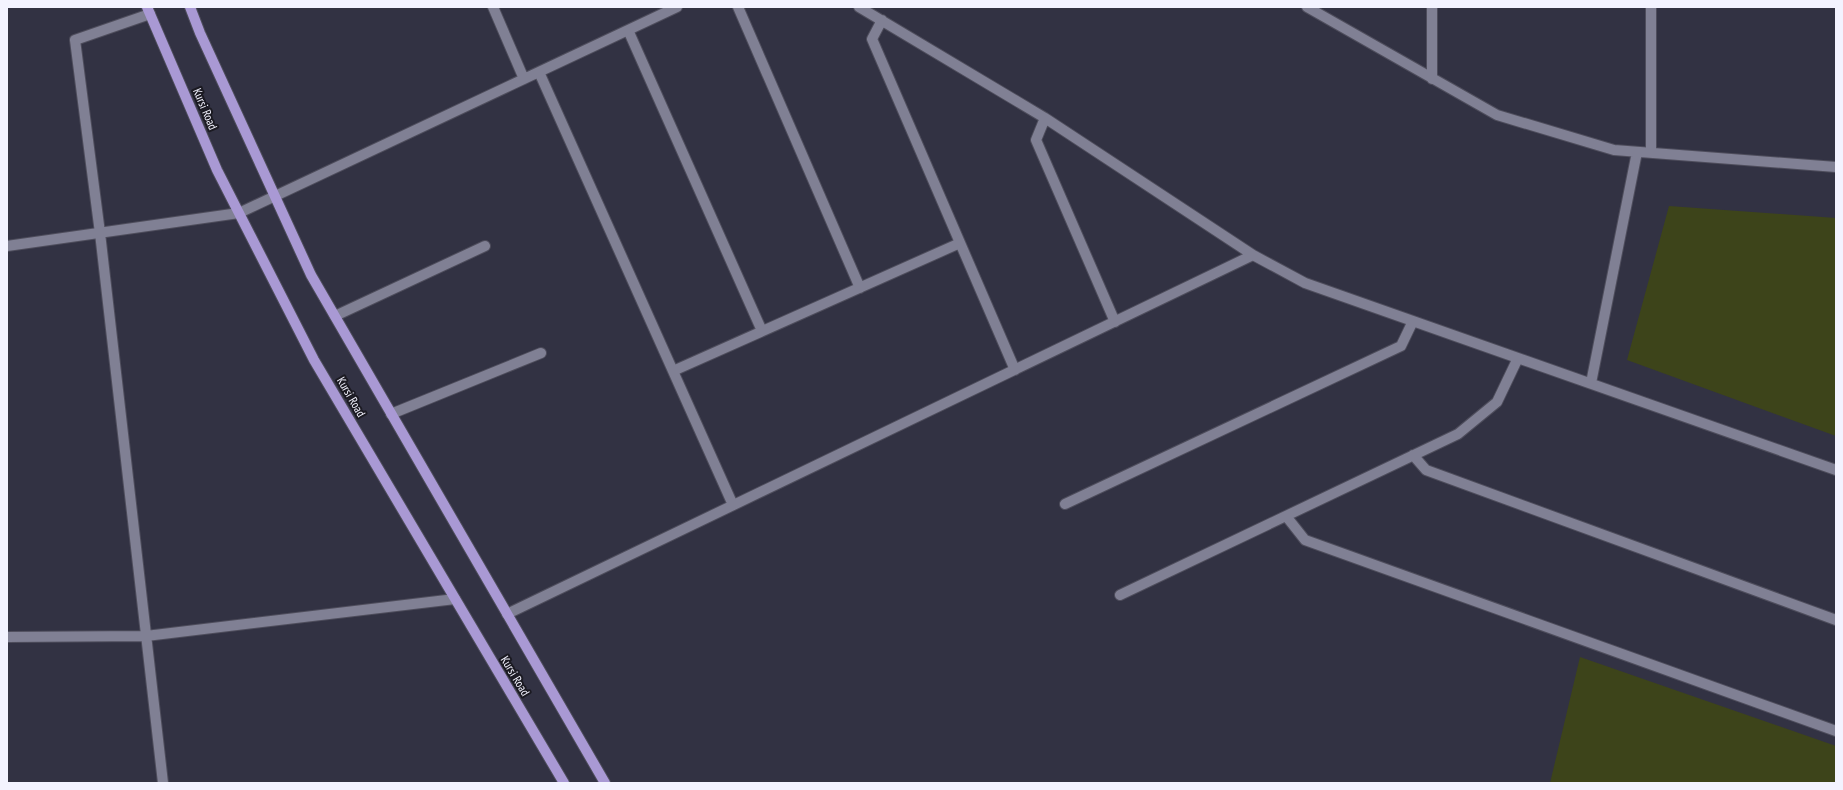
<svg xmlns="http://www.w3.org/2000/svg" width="1843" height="790" viewBox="0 0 1843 790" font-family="'PT Sans Narrow',sans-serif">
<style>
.green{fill:#3d441a}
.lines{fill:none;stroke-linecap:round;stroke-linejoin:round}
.minor-casing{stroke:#4e4d5c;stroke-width:12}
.major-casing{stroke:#4e4d5c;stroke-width:12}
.minor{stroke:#808094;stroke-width:10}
.major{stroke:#a999d4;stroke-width:10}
.labels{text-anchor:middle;stroke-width:4;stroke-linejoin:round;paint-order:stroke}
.street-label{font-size:12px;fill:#f3f3ff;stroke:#1b1a22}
</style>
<rect width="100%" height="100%" fill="#323243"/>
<path class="green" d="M 1669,206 L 1836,218 L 1836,436 L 1627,360 Z
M 1580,657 L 1836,746 L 1836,783 L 1550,783 Z"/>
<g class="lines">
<defs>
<path id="minor" d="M 493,7 L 524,79
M 738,7 L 860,288
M 859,7 L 1045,118 L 1253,255 L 1305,283 L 1836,470
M 1307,7 L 1497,115 L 1614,150 L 1836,167
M 1651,7 L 1651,153
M 150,14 L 75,40 L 100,233 L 163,783
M 882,20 L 872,39 L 1015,370
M 628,30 L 762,331
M 539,72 L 733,505
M 1432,79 L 1432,7
M 1045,118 L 1036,140 L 1115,322
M 7,246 L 239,213 L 677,7
M 335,316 L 485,246
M 673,371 L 960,243
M 1591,383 L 1637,152
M 391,414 L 541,353
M 1413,455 L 1426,470 L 1836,620
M 1065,504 L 1401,346 L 1413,321
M 1286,516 L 1305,540 L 1836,731
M 1120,595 L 1458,434 L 1497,402 L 1518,358
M 507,614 L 1253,255
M 7,637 L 146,636 L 455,599"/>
<path id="major" d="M 147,7 L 217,170 L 314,360 L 564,783
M 190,7 L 200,33 L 311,275 L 605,783"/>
</defs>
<use href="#minor" class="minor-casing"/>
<use href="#major" class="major-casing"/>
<use href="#minor" class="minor"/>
<use href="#major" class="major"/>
</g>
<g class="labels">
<g class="street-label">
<text transform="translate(205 109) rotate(67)" y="4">Kursi Road</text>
<text transform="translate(351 397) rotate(60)" y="4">Kursi Road</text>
<text transform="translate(515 676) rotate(59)" y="4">Kursi Road</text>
</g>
</g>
<rect width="1843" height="790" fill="none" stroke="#f3f3ff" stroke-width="16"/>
</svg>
